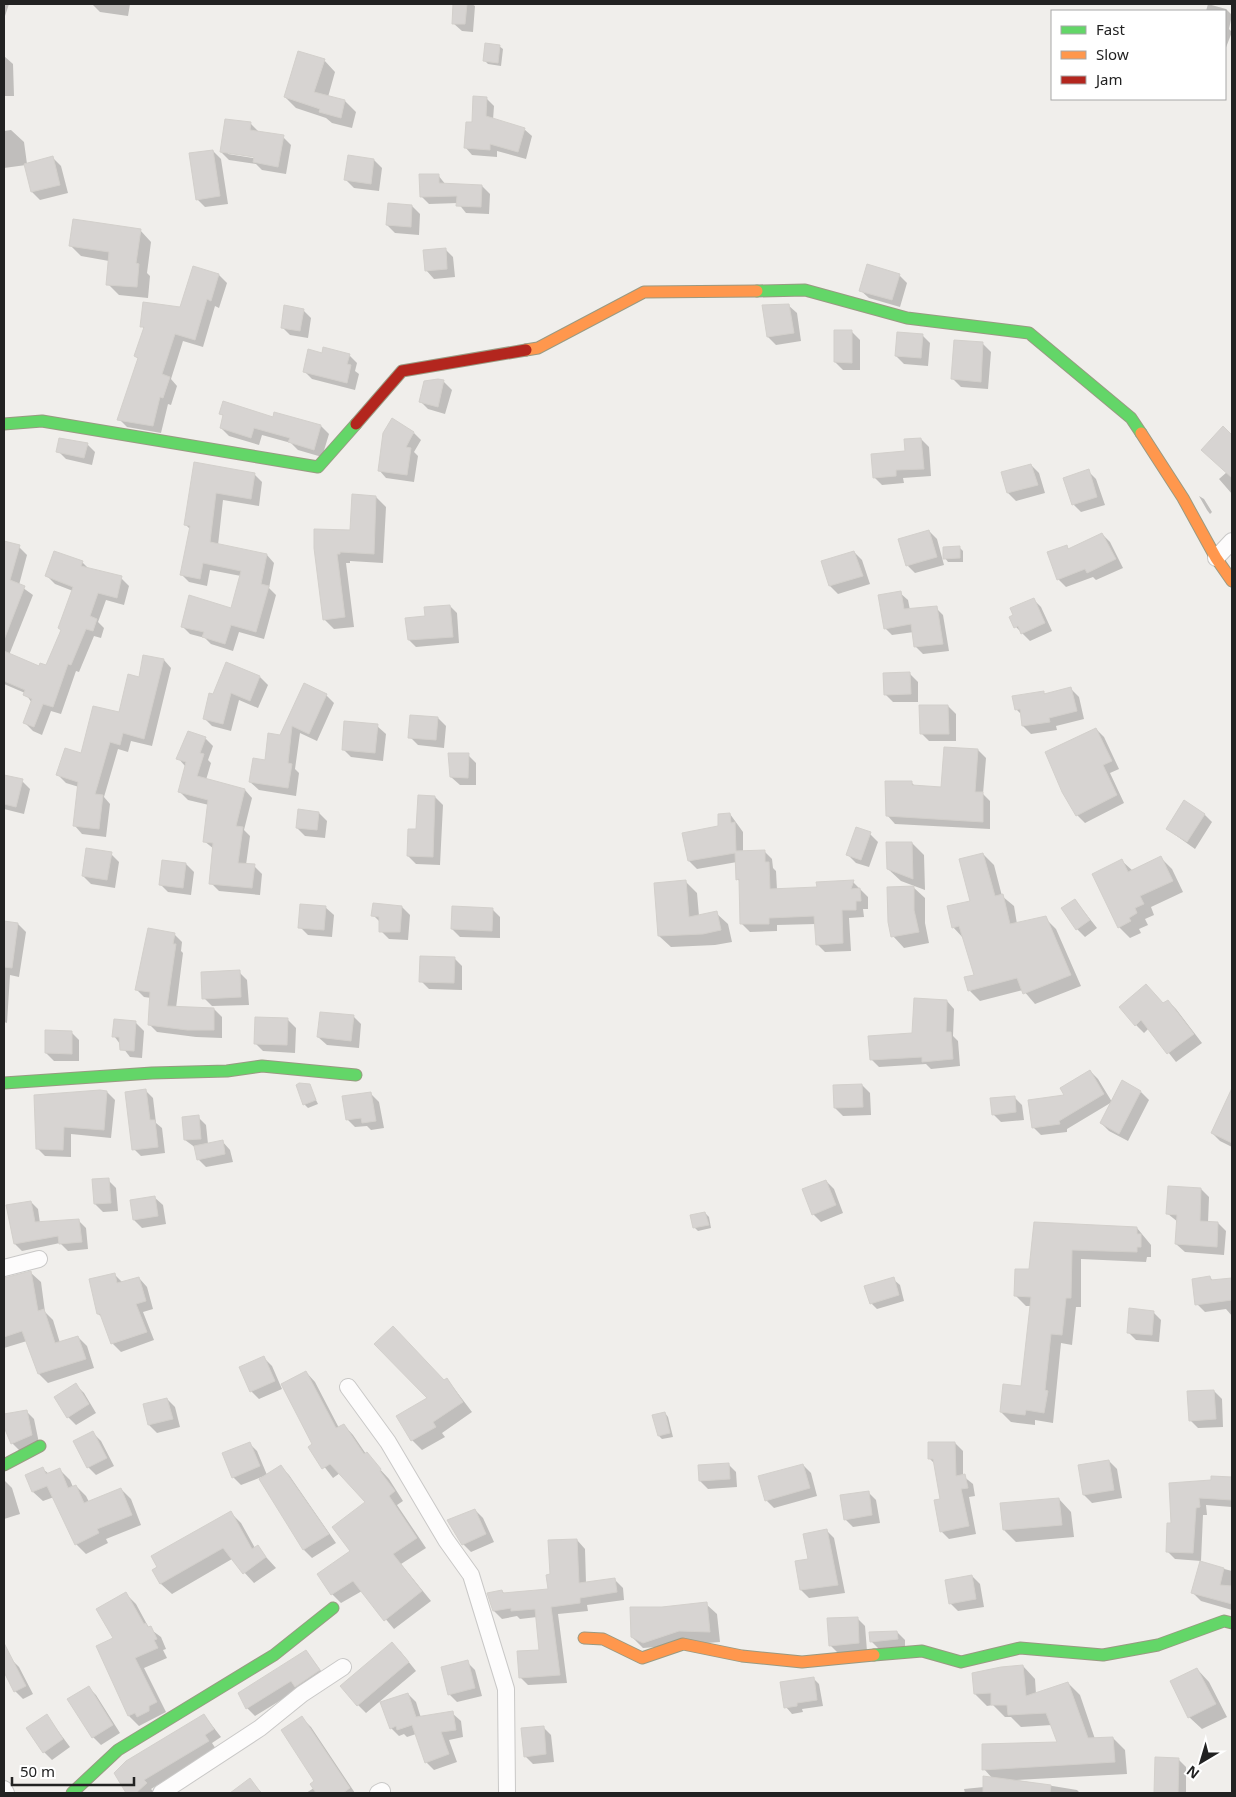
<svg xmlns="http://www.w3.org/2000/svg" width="1236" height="1797" viewBox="0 0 1236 1797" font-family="'Noto Sans',sans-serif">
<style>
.shadow{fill:#0003;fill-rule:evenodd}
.building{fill:#d7d4d2;stroke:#d3d0cc}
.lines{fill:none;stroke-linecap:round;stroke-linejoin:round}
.street-casing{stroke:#c9c8c7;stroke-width:18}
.fast-casing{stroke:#999a82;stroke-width:13}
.slow-casing{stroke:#999a82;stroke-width:13}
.jam-casing{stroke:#999a82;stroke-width:13}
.street{stroke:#fdfcfc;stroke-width:16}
.fast{stroke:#63d668;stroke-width:11}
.slow{stroke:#ff974d;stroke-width:11}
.jam{stroke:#b3261e;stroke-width:11}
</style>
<rect width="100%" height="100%" fill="#f0eeeb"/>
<path class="shadow" d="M 4,4 L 9,4 L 4,19 Z
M 92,4 L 130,4 L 128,16 L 100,12 Z
M 455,4 L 472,4 L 475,6 L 473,32 L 462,31 L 453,23 Z
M 1208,4 L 1226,9 L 1232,15 L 1229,29 L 1232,32 L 1225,50 L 1225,11 L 1206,11 Z
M 499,46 L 503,49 L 501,66 L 488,64 L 484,60 Z
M 4,56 L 13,64 L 14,96 L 4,96 Z
M 324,60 L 335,72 L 328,97 L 345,101 L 356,112 L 352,128 L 332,123 L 326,118 L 296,108 L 285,97 Z
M 486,98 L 494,106 L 493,120 L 524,129 L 532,136 L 526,159 L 497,151 L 497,157 L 472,155 L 465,147 L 473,124 Z
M 226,120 L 251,124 L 259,132 L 283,137 L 291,145 L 286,174 L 262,170 L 256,164 L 229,160 L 221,152 ZM 228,152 L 260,157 L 260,159 L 228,154 Z
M 11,130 L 24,142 L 27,164 L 53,158 L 61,166 L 68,193 L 40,200 L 32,192 L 26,165 L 4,168 L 4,131 Z
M 213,151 L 221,159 L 228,204 L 205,207 L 197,199 Z
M 374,160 L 382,168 L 379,191 L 354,188 L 346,180 Z
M 438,175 L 446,185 L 482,186 L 490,194 L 489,214 L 466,213 L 458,203 L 429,204 L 421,196 Z
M 412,206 L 420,214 L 419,235 L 395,233 L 387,225 Z
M 140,230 L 151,242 L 147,273 L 150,276 L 148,298 L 119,295 L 108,284 L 109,261 L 81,256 L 70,245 Z
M 445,249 L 453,257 L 455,277 L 434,279 L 426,270 Z
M 194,267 L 219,275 L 227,283 L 219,308 L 215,306 L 203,347 L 183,341 L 171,379 L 177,386 L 171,405 L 168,404 L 161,433 L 127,427 L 119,419 L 139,359 L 135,356 L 144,329 L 142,326 L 181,308 Z
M 899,275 L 907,283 L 900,307 L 869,298 L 860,290 Z
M 788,305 L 797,313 L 801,341 L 776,345 L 768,337 L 763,306 Z
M 303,310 L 311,318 L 308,338 L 290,335 L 282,327 Z
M 852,332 L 860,340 L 860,370 L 843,370 L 835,362 Z
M 922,335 L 930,343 L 928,366 L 904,364 L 896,356 Z
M 983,344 L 991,352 L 988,389 L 961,387 L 953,379 Z
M 323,354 L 349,355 L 357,363 L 355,371 L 359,374 L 355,390 L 312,379 L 304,371 Z
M 438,380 L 444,382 L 452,390 L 445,414 L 428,409 L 420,401 Z
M 221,413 L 274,418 L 321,426 L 329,434 L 322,457 L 298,450 L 291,443 L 262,435 L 259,445 L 229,436 L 221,428 L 224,417 Z
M 1223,428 L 1232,436 L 1232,494 L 1219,479 L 1227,472 Z
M 414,433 L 421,440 L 414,452 L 418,456 L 414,482 L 386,478 L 379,470 Z
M 921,439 L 929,447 L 931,476 L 903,478 L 904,483 L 882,485 L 874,477 Z
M 87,444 L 95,452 L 92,465 L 66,459 L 58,451 Z
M 195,463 L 254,474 L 262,482 L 259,506 L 223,500 L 218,545 L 267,555 L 274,563 L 269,588 L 276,595 L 264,639 L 239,632 L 233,651 L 211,644 L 205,638 L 190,634 L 182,626 L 232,610 L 241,576 L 210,570 L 207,586 L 189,582 L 181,574 L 190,529 L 185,524 Z
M 1031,465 L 1039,473 L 1045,493 L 1016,501 L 1008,493 L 1003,473 Z
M 1088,471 L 1096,479 L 1105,505 L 1081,512 L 1073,504 Z
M 1199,496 L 1204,499 L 1212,512 L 1210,514 L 1207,510 Z
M 376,497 L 386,507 L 383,563 L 350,561 L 350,563 L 346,563 L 354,627 L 334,629 L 324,619 L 315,548 L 351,531 Z
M 929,531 L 937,539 L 944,565 L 915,573 L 907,565 Z
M 1102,534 L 1110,542 L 1123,568 L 1096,580 L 1093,577 L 1066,587 L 1058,579 L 1066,547 L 1070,550 Z
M 4,542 L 19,547 L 27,555 L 19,585 L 33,595 L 9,655 L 39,668 L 47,667 L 62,631 L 73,591 L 55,584 L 47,576 L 82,562 L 90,570 L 121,578 L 129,586 L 124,605 L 106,600 L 98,622 L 104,628 L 101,638 L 94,636 L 79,672 L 76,671 L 61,714 L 51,711 L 42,735 L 33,731 L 25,723 L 32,703 L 25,693 L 4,684 L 4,661 L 6,655 L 4,654 Z
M 959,547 L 963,551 L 963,562 L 948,562 L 945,558 Z
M 854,552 L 862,560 L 870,584 L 838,594 L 830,586 L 822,562 Z
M 900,593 L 908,600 L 910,610 L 936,608 L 943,615 L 949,651 L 923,654 L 915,646 L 914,632 L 892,635 L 885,628 Z
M 1033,599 L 1041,607 L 1052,631 L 1030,641 L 1016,627 Z
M 450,606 L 457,613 L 459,643 L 416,647 L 409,640 L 426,617 Z
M 164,660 L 171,668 L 152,746 L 131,741 L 128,752 L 118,749 L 104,797 L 110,804 L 106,837 L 82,834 L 75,826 L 79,787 L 66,783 L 58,775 L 82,755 L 120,714 L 140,678 Z
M 910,674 L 918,682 L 918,702 L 893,702 L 885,694 Z
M 260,677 L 268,685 L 258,708 L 239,700 L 231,731 L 212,726 L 204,718 L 214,695 Z
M 305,685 L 326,695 L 334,703 L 317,741 L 300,733 L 295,769 L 299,773 L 296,796 L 259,790 L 250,782 L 266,761 L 281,736 Z
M 1071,689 L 1079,697 L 1084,719 L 1056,726 L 1057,730 L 1031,734 L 1023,726 L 1022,715 L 1016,709 L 1043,692 L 1046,695 Z
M 948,706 L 956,714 L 956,741 L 929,741 L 921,733 Z
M 438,718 L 446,726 L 444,748 L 418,745 L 410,737 Z
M 377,726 L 386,734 L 383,761 L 351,757 L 343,749 Z
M 1096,729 L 1104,737 L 1119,769 L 1110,773 L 1124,803 L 1085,823 L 1077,815 Z
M 205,738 L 213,746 L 208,760 L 211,763 L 206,780 L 245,790 L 252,798 L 244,830 L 250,836 L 246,865 L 254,866 L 262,874 L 260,895 L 219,891 L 211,883 L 214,849 L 204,841 L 209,805 L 188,800 L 180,792 L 185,766 L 178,758 Z
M 945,748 L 978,750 L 986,758 L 983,794 L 990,801 L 990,829 L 895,824 L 887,815 L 911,782 L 916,787 L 942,789 Z
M 468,755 L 476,763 L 476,785 L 460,785 L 451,777 Z
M 4,776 L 22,781 L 30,789 L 24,814 L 4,809 Z
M 435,797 L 443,805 L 440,865 L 416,864 L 408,856 L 417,830 Z
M 319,813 L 327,821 L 325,838 L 305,836 L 297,828 Z
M 730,814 L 743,832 L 743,852 L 764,851 L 772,859 L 773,868 L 776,871 L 777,890 L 818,888 L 853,882 L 868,897 L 868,909 L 863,909 L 864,917 L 849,918 L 851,951 L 825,952 L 817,944 L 816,924 L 777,925 L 777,931 L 750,932 L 742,924 L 741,882 L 737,879 L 737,862 L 697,869 L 689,861 Z
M 1204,814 L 1212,822 L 1195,849 L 1167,829 Z
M 870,834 L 878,842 L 869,867 L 856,863 L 848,855 Z
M 912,843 L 924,855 L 925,890 L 901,881 L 888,869 Z
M 111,854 L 119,862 L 115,888 L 91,884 L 83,876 Z
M 983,854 L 994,865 L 1002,896 L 1014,906 L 1017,924 L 1045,918 L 1056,929 L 1081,986 L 1035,1004 L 1023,990 L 980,1001 L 970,991 L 976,976 L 964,939 L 953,927 L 971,902 Z
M 1161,858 L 1172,869 L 1183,892 L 1151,907 L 1154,915 L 1145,919 L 1148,925 L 1139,929 L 1141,933 L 1130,938 L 1119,927 L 1122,861 L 1133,871 Z
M 163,861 L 186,864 L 194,872 L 191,895 L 168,892 L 160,884 Z
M 685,881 L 697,893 L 699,916 L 716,913 L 728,924 L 732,942 L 715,945 L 671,947 L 659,936 Z
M 913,887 L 925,898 L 925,923 L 929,943 L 904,948 L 893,936 Z
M 1075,900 L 1097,928 L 1085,937 L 1077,929 Z
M 374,904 L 402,907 L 410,915 L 408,940 L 389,939 L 381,931 L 381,923 L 373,915 Z
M 325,907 L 334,915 L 332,937 L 308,935 L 300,927 Z
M 492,909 L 500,917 L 500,938 L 460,937 L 452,929 Z
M 4,922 L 18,924 L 26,932 L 19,977 L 10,975 L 7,1023 L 4,1022 Z
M 174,934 L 182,942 L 181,951 L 183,953 L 176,1008 L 214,1009 L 222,1017 L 222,1038 L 196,1037 L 157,1032 L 149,1024 L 151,998 L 144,997 L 136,989 Z
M 454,958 L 462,966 L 462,990 L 429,989 L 421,981 Z
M 239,972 L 247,980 L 249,1005 L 212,1006 L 204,998 Z
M 1154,993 L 1163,1004 L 1168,1001 L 1176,1009 L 1202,1043 L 1176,1062 L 1149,1028 L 1144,1033 L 1136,1025 Z
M 947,1001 L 954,1009 L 953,1036 L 958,1041 L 960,1066 L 931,1069 L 926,1064 L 879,1067 L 871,1059 L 913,1034 Z
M 353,1016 L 361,1024 L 359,1048 L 327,1045 L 318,1037 Z
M 288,1020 L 296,1028 L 295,1053 L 263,1051 L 255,1043 Z
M 136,1023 L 144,1031 L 142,1058 L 130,1057 L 114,1036 Z
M 71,1032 L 79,1040 L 79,1061 L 54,1061 L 46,1053 Z
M 1090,1071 L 1098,1079 L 1112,1102 L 1067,1129 L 1067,1132 L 1041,1135 L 1033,1127 Z
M 862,1085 L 870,1093 L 871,1115 L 843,1116 L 835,1108 Z
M 309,1086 L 318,1104 L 308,1108 L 304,1104 Z
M 146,1091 L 153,1098 L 156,1123 L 162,1128 L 165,1153 L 141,1156 L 134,1149 Z
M 107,1092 L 115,1100 L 111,1138 L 71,1134 L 71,1157 L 45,1156 L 37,1148 Z
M 1141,1092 L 1149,1100 L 1128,1141 L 1109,1131 L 1101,1123 Z
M 371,1094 L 379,1102 L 384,1128 L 371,1130 L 367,1126 L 355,1127 L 347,1119 Z
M 1014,1097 L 1022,1105 L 1024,1120 L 1001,1122 L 993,1114 Z
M 1224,1108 L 1232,1111 L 1232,1147 L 1220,1141 L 1212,1133 Z
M 198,1117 L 206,1125 L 208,1144 L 222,1141 L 230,1150 L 233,1162 L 206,1167 L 198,1159 L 196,1148 L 185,1140 Z
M 108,1180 L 116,1188 L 118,1211 L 103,1212 L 95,1204 Z
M 826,1181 L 834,1189 L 843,1213 L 821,1222 L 813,1214 Z
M 1201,1189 L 1209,1197 L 1208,1223 L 1218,1223 L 1226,1231 L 1224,1255 L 1185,1252 L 1176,1244 L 1178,1222 L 1168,1214 Z
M 154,1197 L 163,1205 L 166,1224 L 142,1228 L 134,1220 Z
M 31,1202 L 38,1209 L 40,1223 L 79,1221 L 86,1228 L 88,1249 L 68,1251 L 60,1243 L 22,1251 L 15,1244 L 7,1206 Z
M 705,1213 L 709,1217 L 711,1228 L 698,1231 L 694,1227 Z
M 1035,1223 L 1137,1228 L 1151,1245 L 1151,1257 L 1147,1257 L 1146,1262 L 1081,1259 L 1081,1307 L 1076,1307 L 1072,1345 L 1061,1343 L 1053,1423 L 1035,1420 L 1035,1425 L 1011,1422 L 1001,1412 L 1022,1387 L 1032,1306 L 1026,1306 L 1016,1296 L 1031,1270 Z
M 31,1273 L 41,1282 L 45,1312 L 53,1320 L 60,1343 L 78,1337 L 87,1346 L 94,1368 L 48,1383 L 39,1374 L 27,1341 L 4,1348 L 4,1279 Z
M 115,1275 L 123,1283 L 139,1278 L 147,1287 L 153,1309 L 143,1312 L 154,1340 L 121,1352 L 113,1344 L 103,1318 L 98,1314 Z
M 1210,1277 L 1213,1281 L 1232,1279 L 1232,1316 L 1226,1309 L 1205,1312 L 1197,1304 Z
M 893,1279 L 900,1285 L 904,1301 L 877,1309 L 871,1303 Z
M 1153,1312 L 1161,1320 L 1159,1342 L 1136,1340 L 1128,1332 Z
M 264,1358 L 272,1366 L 282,1389 L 259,1399 L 251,1391 Z
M 306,1372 L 315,1382 L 339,1428 L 344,1425 L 353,1435 L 366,1454 L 389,1479 L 403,1501 L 397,1505 L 426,1548 L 401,1564 L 431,1601 L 394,1629 L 362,1591 L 341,1603 L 332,1594 L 352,1551 L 366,1503 L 340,1473 L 333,1478 L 309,1447 L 314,1444 Z
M 447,1379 L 472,1412 L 442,1433 L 445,1437 L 422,1450 L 412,1440 L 429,1399 Z
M 76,1385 L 84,1393 L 96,1413 L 76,1425 L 68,1417 Z
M 1214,1391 L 1222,1399 L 1223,1427 L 1198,1428 L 1190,1420 Z
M 167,1399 L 175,1407 L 180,1427 L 157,1433 L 149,1425 Z
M 26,1411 L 34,1419 L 39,1443 L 20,1451 L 12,1443 L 4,1423 L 4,1416 Z
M 665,1413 L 668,1417 L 673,1437 L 662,1439 L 659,1436 Z
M 93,1433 L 101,1441 L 114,1466 L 96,1475 L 88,1467 Z
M 249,1443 L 257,1451 L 267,1475 L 281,1467 L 289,1475 L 336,1543 L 312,1558 L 304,1550 L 260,1480 L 264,1476 L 241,1485 L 233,1477 Z
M 955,1443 L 963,1451 L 963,1476 L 973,1484 L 975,1496 L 969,1497 L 976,1534 L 949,1539 L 941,1531 L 941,1500 L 935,1464 L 930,1459 Z
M 1109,1461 L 1117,1469 L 1122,1498 L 1092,1503 L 1084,1495 L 1079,1466 Z
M 728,1464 L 736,1472 L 737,1487 L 708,1489 L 700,1481 Z
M 803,1465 L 811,1473 L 817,1496 L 774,1508 L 766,1500 Z
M 43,1469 L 49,1474 L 60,1470 L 70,1480 L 73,1487 L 76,1486 L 86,1496 L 89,1502 L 121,1489 L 131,1499 L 141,1525 L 106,1539 L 108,1543 L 86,1554 L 76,1544 L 54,1497 L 43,1501 L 33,1492 L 27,1476 Z
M 1212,1477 L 1232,1478 L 1232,1507 L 1206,1505 L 1207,1515 L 1203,1515 L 1201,1561 L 1175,1559 L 1167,1551 L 1173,1524 L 1212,1482 Z
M 4,1480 L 12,1488 L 20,1514 L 4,1519 Z
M 868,1492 L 876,1500 L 880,1523 L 853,1527 L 845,1519 Z
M 1059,1499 L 1071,1512 L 1074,1537 L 1016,1542 L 1004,1530 Z
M 475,1510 L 483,1518 L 494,1542 L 471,1552 L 463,1544 Z
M 230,1512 L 241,1523 L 255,1548 L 257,1547 L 276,1568 L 254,1583 L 232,1559 L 172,1594 L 161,1584 L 153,1570 Z
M 826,1530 L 834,1538 L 845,1593 L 809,1598 L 801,1590 L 810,1560 Z
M 577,1540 L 585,1549 L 586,1583 L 615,1580 L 623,1588 L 624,1600 L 587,1605 L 588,1611 L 558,1614 L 567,1683 L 528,1685 L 520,1677 L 540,1651 L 537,1617 L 520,1619 L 517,1616 L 502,1619 L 494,1611 L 502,1591 L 505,1594 L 549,1590 L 551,1575 Z
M 1201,1563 L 1232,1571 L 1232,1610 L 1201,1601 L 1193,1593 Z
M 972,1576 L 980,1584 L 984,1607 L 958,1611 L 950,1603 Z
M 126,1594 L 136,1604 L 149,1628 L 161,1637 L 166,1649 L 163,1650 L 167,1658 L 144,1668 L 166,1712 L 139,1726 L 129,1716 L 98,1646 L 115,1639 Z
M 706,1604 L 717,1614 L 720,1642 L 643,1648 L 632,1637 L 663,1608 Z
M 857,1618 L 865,1626 L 867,1651 L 838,1653 L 830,1645 Z
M 897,1632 L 905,1640 L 905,1647 L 879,1649 L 871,1641 Z
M 306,1651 L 327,1679 L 299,1689 L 255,1716 L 247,1708 L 239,1694 Z
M 400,1651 L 416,1671 L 366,1713 L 358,1705 Z
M 11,1659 L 19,1667 L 33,1694 L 23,1699 L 15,1691 L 4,1670 L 4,1663 Z
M 467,1662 L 475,1670 L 482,1696 L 457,1702 L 449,1694 Z
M 1023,1666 L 1035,1679 L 1036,1694 L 1068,1683 L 1080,1695 L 1095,1739 L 1113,1738 L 1125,1750 L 1127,1774 L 1016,1780 L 1077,1790 L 1080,1793 L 965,1793 L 964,1789 L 984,1787 L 993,1779 L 984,1769 L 1059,1743 L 1052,1725 L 1021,1727 L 1011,1717 L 1005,1717 L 993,1705 L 987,1706 L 975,1694 Z
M 1197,1669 L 1209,1682 L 1227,1717 L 1202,1729 L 1189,1717 Z
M 813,1678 L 819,1684 L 823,1706 L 802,1709 L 803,1712 L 792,1714 L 786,1707 Z
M 88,1687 L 96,1695 L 120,1733 L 101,1745 L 93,1737 Z
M 408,1694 L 416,1702 L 421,1718 L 452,1713 L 461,1721 L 463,1737 L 449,1740 L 457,1762 L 434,1770 L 426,1762 L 416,1734 L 407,1737 L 404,1734 L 399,1736 L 391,1728 Z
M 204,1715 L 221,1737 L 212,1743 L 216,1749 L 151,1789 L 154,1792 L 152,1793 L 128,1793 L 115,1773 Z
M 47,1716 L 70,1747 L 52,1760 L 44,1752 Z
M 302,1718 L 311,1727 L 355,1793 L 306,1793 L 314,1788 L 316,1782 Z
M 543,1727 L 551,1735 L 554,1762 L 533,1764 L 525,1756 Z
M 1178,1759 L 1186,1767 L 1186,1793 L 1163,1792 Z
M 250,1780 L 262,1793 L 232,1793 Z"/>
<path class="building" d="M 453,4 L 467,4 L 465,24 L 452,24 Z
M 485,43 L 500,45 L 498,63 L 483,61 Z
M 298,51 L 325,59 L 314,92 L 345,100 L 341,118 L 319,112 L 320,109 L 284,97 Z
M 473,96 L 487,97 L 486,116 L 525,128 L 518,152 L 490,144 L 490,150 L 464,148 L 466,122 L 472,122 Z
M 225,119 L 251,122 L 250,130 L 284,135 L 278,167 L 253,162 L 254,157 L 220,152 Z
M 213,150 L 220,196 L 196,200 L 189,153 Z
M 348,155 L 374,159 L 371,184 L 344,180 Z
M 53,156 L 60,185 L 31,192 L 24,164 Z
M 419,174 L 439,174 L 439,183 L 482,185 L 481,207 L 456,206 L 457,196 L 420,197 Z
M 388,203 L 412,205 L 411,227 L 386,225 Z
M 73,219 L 141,229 L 136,263 L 139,264 L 137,287 L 106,285 L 109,252 L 69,246 Z
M 446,248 L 447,269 L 425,271 L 423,250 Z
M 867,264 L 900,274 L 892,300 L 859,291 Z
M 193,266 L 219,274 L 211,301 L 207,299 L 195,340 L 175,334 L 162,374 L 170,377 L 163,398 L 160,397 L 153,426 L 117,420 L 138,358 L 134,356 L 144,327 L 140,327 L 143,302 L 180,307 Z
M 789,304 L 794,333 L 767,337 L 762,305 Z
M 284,305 L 304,309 L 300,331 L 281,328 Z
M 834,330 L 852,330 L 852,363 L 834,362 Z
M 897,332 L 923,334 L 921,358 L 895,356 Z
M 954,340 L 983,342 L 981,382 L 951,379 Z
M 323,347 L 350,354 L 347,364 L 351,365 L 347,383 L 303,372 L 308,349 L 322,353 Z
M 438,379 L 444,380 L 438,407 L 419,402 L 424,381 Z
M 223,401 L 273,417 L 274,412 L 321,425 L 314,450 L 288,442 L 290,438 L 254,428 L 251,438 L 220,428 L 223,415 L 219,414 Z
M 392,418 L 414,432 L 406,447 L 411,448 L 407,475 L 378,471 L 383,433 Z
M 1223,426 L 1232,435 L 1232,478 L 1201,450 Z
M 59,438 L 88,443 L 84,458 L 56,452 Z
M 921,438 L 924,469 L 896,470 L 896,476 L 873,478 L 871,454 L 905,451 L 904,439 Z
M 194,462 L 255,473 L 251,499 L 216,493 L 210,542 L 267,554 L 261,584 L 269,586 L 256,632 L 231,625 L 225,644 L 202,637 L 204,632 L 181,627 L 189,595 L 231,608 L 241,571 L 203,563 L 200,579 L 180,575 L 190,526 L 184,525 Z
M 1031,464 L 1038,485 L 1007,493 L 1001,472 Z
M 1089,469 L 1097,497 L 1072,505 L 1063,478 Z
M 352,494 L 376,496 L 374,554 L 340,552 L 340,554 L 337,554 L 345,617 L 323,620 L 314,548 L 314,529 L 350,530 Z
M 929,530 L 937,557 L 906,566 L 898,539 Z
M 1102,533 L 1116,559 L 1087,573 L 1085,569 L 1057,580 L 1047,552 L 1067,545 L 1068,549 Z
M 4,541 L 20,545 L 10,580 L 25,586 L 4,640 Z
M 960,546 L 960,558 L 943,559 L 943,547 Z
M 54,551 L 83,561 L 81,566 L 122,576 L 117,598 L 98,593 L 90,616 L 97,619 L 93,631 L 86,629 L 71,665 L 68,664 L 53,707 L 43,704 L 34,727 L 23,723 L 32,699 L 23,695 L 25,690 L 4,681 L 4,651 L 39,666 L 40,663 L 46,665 L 61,630 L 58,628 L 73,587 L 45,576 Z
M 854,551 L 863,576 L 829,586 L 821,561 Z
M 901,591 L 904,609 L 937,606 L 943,644 L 914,647 L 911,624 L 884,629 L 878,595 Z
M 1034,598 L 1045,623 L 1021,634 L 1018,626 L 1014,628 L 1009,617 L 1013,615 L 1010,608 Z
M 450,605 L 453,637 L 408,640 L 405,618 L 425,616 L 424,607 Z
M 143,655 L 164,659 L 144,739 L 123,733 L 120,745 L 110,742 L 95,794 L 103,795 L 99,829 L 73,826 L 78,782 L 56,775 L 65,748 L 81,753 L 93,706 L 119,712 L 128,674 L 139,677 Z
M 226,662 L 260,676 L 250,701 L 231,693 L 223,724 L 203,719 L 209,693 L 213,694 Z
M 910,672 L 911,694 L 884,695 L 883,673 Z
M 304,683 L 327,694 L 309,734 L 292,726 L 288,763 L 292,764 L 288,788 L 249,782 L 253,758 L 265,760 L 268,733 L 280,735 Z
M 1071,687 L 1077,711 L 1049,718 L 1050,722 L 1022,726 L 1020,709 L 1015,710 L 1012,696 L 1044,691 L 1044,694 Z
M 919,705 L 948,705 L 949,734 L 920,734 Z
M 410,715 L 438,717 L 436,740 L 408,738 Z
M 344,721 L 378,724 L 375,753 L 342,750 Z
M 1096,728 L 1112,761 L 1103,765 L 1117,795 L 1076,816 L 1062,792 L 1045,752 Z
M 188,731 L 206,737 L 200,753 L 204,754 L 197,776 L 245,789 L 236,826 L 243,827 L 238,863 L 255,864 L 252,888 L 209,884 L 213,843 L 203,842 L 208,800 L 178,792 L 186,762 L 176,759 Z
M 944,747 L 978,749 L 975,792 L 983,792 L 983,822 L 886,816 L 885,781 L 912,781 L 912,785 L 941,787 Z
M 448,753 L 469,753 L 468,778 L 450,777 Z
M 4,775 L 23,779 L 16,807 L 4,804 Z
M 418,795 L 435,796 L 433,857 L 407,856 L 408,829 L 416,829 Z
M 1184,800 L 1205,814 L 1187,842 L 1166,829 Z
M 298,809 L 319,812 L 317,830 L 296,828 Z
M 730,813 L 731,823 L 735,822 L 736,851 L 765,850 L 765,862 L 769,862 L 770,889 L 817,887 L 816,882 L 854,880 L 851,889 L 860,888 L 861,901 L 856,901 L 856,910 L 842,910 L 843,943 L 816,945 L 814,916 L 769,918 L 769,924 L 740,924 L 739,879 L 736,880 L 735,853 L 688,861 L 682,833 L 718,826 L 718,814 Z
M 856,827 L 871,832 L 861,860 L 846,855 Z
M 886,842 L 912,842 L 913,879 L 887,869 Z
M 86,848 L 112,852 L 107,880 L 82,876 Z
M 983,853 L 995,896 L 1003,894 L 1010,924 L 1046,916 L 1071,975 L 1023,994 L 1017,978 L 968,991 L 964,977 L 974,975 L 959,926 L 952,928 L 947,906 L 970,901 L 959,859 Z
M 1161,856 L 1173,881 L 1140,896 L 1144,904 L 1135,908 L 1137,913 L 1129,918 L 1131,921 L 1118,928 L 1092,874 L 1122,859 L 1128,872 Z
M 162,860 L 186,863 L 183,888 L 159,885 Z
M 686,880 L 689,917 L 717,911 L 721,930 L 703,934 L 658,936 L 654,883 Z
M 914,886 L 914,910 L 919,932 L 891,937 L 888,922 L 887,887 Z
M 1075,899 L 1090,920 L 1076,930 L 1061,908 Z
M 373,903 L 402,906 L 400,932 L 379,932 L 379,917 L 371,916 Z
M 300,904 L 326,906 L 324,930 L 298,928 Z
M 452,906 L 493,908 L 492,931 L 451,929 Z
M 4,921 L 18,923 L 12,968 L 4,967 Z
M 148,928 L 175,933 L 173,944 L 176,944 L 167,1006 L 214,1008 L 214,1030 L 187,1030 L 148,1025 L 150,992 L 135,990 Z
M 420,956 L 455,957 L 454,983 L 419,982 Z
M 240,970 L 241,997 L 202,999 L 201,972 Z
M 1146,984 L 1163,1003 L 1168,1000 L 1194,1034 L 1167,1054 L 1141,1020 L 1135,1026 L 1119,1007 Z
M 914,998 L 947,1000 L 946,1032 L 951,1032 L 953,1059 L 922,1062 L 922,1057 L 870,1060 L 868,1036 L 912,1033 Z
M 320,1012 L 354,1015 L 351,1041 L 317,1037 Z
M 255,1017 L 288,1018 L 287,1045 L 254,1044 Z
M 114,1019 L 136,1021 L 134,1051 L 120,1050 L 119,1037 L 112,1037 Z
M 45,1030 L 72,1031 L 72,1054 L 45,1053 Z
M 1090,1070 L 1104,1094 L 1059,1121 L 1060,1124 L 1032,1128 L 1028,1100 L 1064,1095 L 1060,1088 Z
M 1122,1080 L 1141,1091 L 1119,1134 L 1100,1123 Z
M 299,1083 L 310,1084 L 316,1100 L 303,1105 L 296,1085 Z
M 862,1084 L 863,1107 L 834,1108 L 833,1085 Z
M 1232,1088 L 1232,1143 L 1211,1133 Z
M 146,1089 L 150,1120 L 155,1120 L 158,1147 L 132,1150 L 125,1092 Z
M 100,1090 L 107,1091 L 104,1130 L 64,1127 L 63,1150 L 36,1149 L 34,1095 Z
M 371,1092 L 376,1121 L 362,1123 L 361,1118 L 346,1120 L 342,1096 Z
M 1015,1096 L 1016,1112 L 992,1115 L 990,1098 Z
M 199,1115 L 201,1139 L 184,1140 L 182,1117 Z
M 223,1140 L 225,1154 L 197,1160 L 194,1146 Z
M 109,1178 L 111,1203 L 94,1204 L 92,1179 Z
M 826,1180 L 836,1205 L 812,1215 L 802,1189 Z
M 1168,1186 L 1201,1188 L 1200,1221 L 1218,1222 L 1217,1247 L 1175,1244 L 1177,1215 L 1166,1214 Z
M 155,1196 L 158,1216 L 133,1220 L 130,1200 Z
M 31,1201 L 35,1222 L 79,1219 L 82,1242 L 59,1244 L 58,1236 L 14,1244 L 6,1205 Z
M 705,1212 L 709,1225 L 693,1228 L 690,1215 Z
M 1034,1222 L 1137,1227 L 1137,1234 L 1141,1234 L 1141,1247 L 1137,1247 L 1137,1252 L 1072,1250 L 1071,1298 L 1066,1298 L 1062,1335 L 1051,1334 L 1045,1390 L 1048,1391 L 1044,1413 L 1026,1410 L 1025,1415 L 1000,1412 L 1003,1384 L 1021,1386 L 1031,1297 L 1014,1296 L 1015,1269 L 1029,1269 Z
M 31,1271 L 38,1311 L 44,1309 L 55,1343 L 78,1336 L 86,1359 L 38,1374 L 22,1331 L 4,1337 L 4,1278 Z
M 115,1273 L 117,1283 L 139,1277 L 146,1301 L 136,1304 L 147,1332 L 111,1344 L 100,1314 L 97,1314 L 89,1279 Z
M 1210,1276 L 1211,1280 L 1232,1278 L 1232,1300 L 1195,1305 L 1192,1279 Z
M 894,1277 L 899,1295 L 870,1304 L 864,1286 Z
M 1129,1308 L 1154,1311 L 1152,1335 L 1127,1333 Z
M 393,1326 L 444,1380 L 447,1378 L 463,1402 L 433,1422 L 436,1427 L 411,1441 L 396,1416 L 427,1398 L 374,1344 Z
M 264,1356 L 275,1381 L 250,1392 L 239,1367 Z
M 306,1371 L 336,1428 L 344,1424 L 364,1454 L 367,1452 L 381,1469 L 380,1471 L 395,1491 L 389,1496 L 417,1538 L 393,1554 L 422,1591 L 384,1621 L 353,1581 L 331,1595 L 317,1574 L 350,1551 L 332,1527 L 365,1502 L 330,1464 L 322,1469 L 308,1447 L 312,1444 L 281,1384 Z
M 76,1383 L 89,1404 L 67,1418 L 54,1397 Z
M 1214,1390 L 1216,1419 L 1189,1421 L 1187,1391 Z
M 167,1398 L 173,1419 L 148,1425 L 143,1404 Z
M 27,1410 L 32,1435 L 11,1444 L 4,1427 L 4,1414 Z
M 665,1412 L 670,1433 L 658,1436 L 652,1415 Z
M 93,1431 L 107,1458 L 87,1468 L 73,1441 Z
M 250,1442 L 260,1466 L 232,1478 L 222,1453 Z
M 928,1442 L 955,1442 L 956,1476 L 965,1474 L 968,1488 L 961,1489 L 969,1526 L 940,1532 L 934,1500 L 940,1499 L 933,1459 L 928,1459 Z
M 1109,1460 L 1114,1490 L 1083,1495 L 1078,1465 Z
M 729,1463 L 730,1479 L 699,1481 L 698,1465 Z
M 803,1464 L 810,1488 L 765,1501 L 758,1476 Z
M 281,1465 L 329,1534 L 303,1550 L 259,1479 Z
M 43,1467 L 46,1474 L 60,1468 L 68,1488 L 76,1485 L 84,1503 L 121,1488 L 132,1515 L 97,1529 L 99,1533 L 75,1545 L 47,1486 L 32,1492 L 25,1475 Z
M 1211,1476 L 1232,1477 L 1232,1500 L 1199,1498 L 1200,1507 L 1196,1508 L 1193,1553 L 1166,1552 L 1167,1523 L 1171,1523 L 1169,1483 L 1211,1480 Z
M 869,1491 L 872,1515 L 844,1520 L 840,1495 Z
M 1059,1498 L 1062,1525 L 1003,1530 L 1000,1503 Z
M 475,1509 L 486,1534 L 462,1545 L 447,1520 Z
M 231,1511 L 252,1549 L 258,1545 L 266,1557 L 243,1574 L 223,1548 L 160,1584 L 152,1570 L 157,1567 L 151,1556 Z
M 827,1529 L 838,1585 L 800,1590 L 795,1561 L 808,1559 L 803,1534 Z
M 577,1539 L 579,1583 L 615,1578 L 617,1592 L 580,1598 L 580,1603 L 551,1607 L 560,1675 L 519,1678 L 517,1651 L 539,1650 L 535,1609 L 511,1611 L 511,1608 L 493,1611 L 487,1593 L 502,1590 L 503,1593 L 548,1589 L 546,1575 L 550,1574 L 548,1540 Z
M 1200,1561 L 1224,1568 L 1220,1585 L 1232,1586 L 1232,1604 L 1191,1593 Z
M 972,1575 L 976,1599 L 949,1604 L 945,1580 Z
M 126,1592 L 144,1624 L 146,1623 L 148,1627 L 151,1626 L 157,1639 L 154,1640 L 158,1648 L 135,1658 L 157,1702 L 149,1706 L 149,1711 L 137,1717 L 135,1713 L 128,1716 L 96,1646 L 113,1638 L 96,1609 Z
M 707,1602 L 710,1632 L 679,1631 L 643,1643 L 631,1637 L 630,1607 L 662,1607 Z
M 858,1617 L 859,1643 L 829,1646 L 827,1618 Z
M 897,1631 L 898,1639 L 870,1642 L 869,1632 Z
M 392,1642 L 409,1662 L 357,1706 L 340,1686 Z
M 4,1643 L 26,1686 L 14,1692 L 4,1672 Z
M 306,1650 L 320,1670 L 295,1687 L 291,1681 L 246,1709 L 238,1693 Z
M 468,1660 L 475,1688 L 448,1695 L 441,1667 Z
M 1023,1665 L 1026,1696 L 1068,1682 L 1088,1738 L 1113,1737 L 1115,1762 L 982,1770 L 982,1744 L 1057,1742 L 1046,1713 L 1008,1715 L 1007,1705 L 991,1705 L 991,1693 L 974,1694 L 972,1673 L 1001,1667 Z
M 1197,1668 L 1216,1704 L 1188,1718 L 1170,1681 Z
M 814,1677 L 817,1700 L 797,1703 L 797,1706 L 784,1708 L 780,1682 Z
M 89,1686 L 113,1725 L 92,1738 L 67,1699 Z
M 408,1693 L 416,1717 L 453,1711 L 456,1730 L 441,1732 L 449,1754 L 425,1763 L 412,1725 L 397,1730 L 396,1726 L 390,1729 L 380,1702 Z
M 47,1714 L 63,1739 L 43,1753 L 26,1728 Z
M 204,1714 L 214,1729 L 205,1735 L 209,1741 L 144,1780 L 147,1783 L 136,1793 L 126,1793 L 114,1773 L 126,1761 Z
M 302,1716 L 350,1788 L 343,1793 L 316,1793 L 310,1784 L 314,1781 L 281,1730 Z
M 544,1726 L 546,1754 L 524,1757 L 521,1728 Z
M 1155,1757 L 1179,1758 L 1178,1793 L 1154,1793 Z
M 983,1776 L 1051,1785 L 1050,1793 L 983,1793 Z
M 250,1778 L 261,1793 L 230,1793 Z"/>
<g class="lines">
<defs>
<path id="street" d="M 1216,558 L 1232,541
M 4,1268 L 39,1259
M 348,1387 L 388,1442 L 446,1540 L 471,1575 L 506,1689 L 507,1793
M 4,1789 L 6,1793
M 161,1793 L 260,1728 L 302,1694 L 343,1667
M 378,1793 L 382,1791"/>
<path id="fast" d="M 757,291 L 805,290 L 907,318 L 1029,333 L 1131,418 L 1141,433
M 4,424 L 42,421 L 318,467 L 356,424
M 4,1083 L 152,1073 L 227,1071 L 262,1066 L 356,1075
M 4,1465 L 40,1446
M 874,1655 L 922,1651 L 961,1662 L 1020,1648 L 1103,1655 L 1158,1645 L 1224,1621 L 1232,1623
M 72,1793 L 118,1750 L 274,1655 L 333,1608"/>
<path id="slow" d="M 526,350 L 538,348 L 644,292 L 757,291
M 1141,433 L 1183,498 L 1216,558 L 1232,581
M 584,1638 L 603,1639 L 642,1658 L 683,1644 L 742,1656 L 802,1662 L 874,1655"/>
<path id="jam" d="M 356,424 L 402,371 L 526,350"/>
</defs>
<use href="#street" class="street-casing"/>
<use href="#fast" class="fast-casing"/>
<use href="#slow" class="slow-casing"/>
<use href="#jam" class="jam-casing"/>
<use href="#street" class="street"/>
<use href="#fast" class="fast"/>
<use href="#slow" class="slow"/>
<use href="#jam" class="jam"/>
</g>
<rect width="1236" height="1797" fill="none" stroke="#222222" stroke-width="10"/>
<rect x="1051" y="10" width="175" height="90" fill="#ffffff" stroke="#a7a7a7"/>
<rect x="1061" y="26" width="25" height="8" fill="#63d668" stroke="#a7a7a7"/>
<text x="1096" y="35" font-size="15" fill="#222222">Fast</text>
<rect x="1061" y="51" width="25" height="8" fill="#ff974d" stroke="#a7a7a7"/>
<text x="1096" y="60" font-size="15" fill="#222222">Slow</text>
<rect x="1061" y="76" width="25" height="8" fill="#b3261e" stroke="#a7a7a7"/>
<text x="1096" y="85" font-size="15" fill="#222222">Jam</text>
<g transform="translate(1201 1762) rotate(218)" stroke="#ffffff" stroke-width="4" paint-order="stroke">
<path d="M0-4L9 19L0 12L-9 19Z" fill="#222222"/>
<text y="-8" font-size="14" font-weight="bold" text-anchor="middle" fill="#222222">N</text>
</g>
<path d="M12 1777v8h122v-8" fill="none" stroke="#222222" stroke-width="2.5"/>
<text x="20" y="1777" font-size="15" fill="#222222" stroke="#ffffff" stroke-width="4" paint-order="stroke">50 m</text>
</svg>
